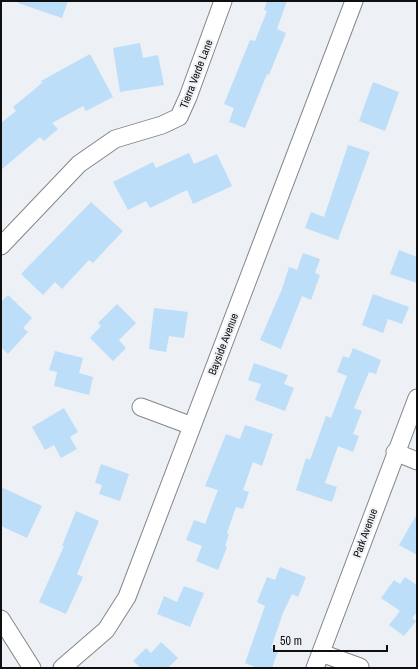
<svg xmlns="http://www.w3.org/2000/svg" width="418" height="669" viewBox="0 0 418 669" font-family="'Archivo Narrow',sans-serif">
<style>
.building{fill:#bddef9}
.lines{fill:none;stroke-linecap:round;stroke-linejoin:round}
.street-casing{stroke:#84868a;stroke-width:19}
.street{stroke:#fff;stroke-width:17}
.labels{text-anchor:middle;stroke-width:4;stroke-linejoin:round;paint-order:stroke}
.street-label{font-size:11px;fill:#0e0f10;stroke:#edf0f4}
</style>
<rect width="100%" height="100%" fill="#edf0f4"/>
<path class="building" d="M 19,1 L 68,1 L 62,18 L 18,3 Z
M 267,1 L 287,1 L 277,29 L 286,33 L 269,75 L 267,74 L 245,128 L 229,122 L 234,108 L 224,104 L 250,40 L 255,41 L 267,11 L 264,10 Z
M 140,43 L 143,58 L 158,55 L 164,85 L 120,92 L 113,48 Z
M 90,54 L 113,97 L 86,111 L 83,106 L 52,123 L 58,129 L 44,141 L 40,137 L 1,170 L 1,123 L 16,111 L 13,107 L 42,83 L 41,81 Z
M 373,82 L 399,92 L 385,131 L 359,121 Z
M 348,145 L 370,152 L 338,240 L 305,228 L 311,212 L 324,217 Z
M 189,153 L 194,164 L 217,154 L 232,186 L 193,204 L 187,190 L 150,208 L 146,201 L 128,210 L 113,182 L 153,162 L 156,168 Z
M 91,202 L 123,231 L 93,263 L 89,260 L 62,289 L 55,282 L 43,295 L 21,274 Z
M 399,250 L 417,257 L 417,283 L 390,274 Z
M 303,253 L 320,259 L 315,273 L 320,275 L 311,300 L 302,296 L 281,349 L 260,340 L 282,289 L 289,267 L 297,270 Z
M 373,294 L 409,307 L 402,324 L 388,319 L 383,333 L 362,325 Z
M 8,295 L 32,318 L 23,328 L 28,332 L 8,354 L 1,347 L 1,302 Z
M 117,304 L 136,323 L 119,340 L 126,348 L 113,361 L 90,338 L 101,326 L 98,323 Z
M 154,308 L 188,312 L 184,338 L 169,336 L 166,352 L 149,349 Z
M 353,348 L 381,360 L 376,374 L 369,372 L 354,408 L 362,411 L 353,434 L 359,436 L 353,452 L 338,446 L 325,483 L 337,487 L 332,502 L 296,490 L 306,458 L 310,460 L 326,416 L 331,418 L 347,376 L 337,372 L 343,356 L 349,358 Z
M 55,351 L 83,358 L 79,373 L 93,377 L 89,395 L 54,386 L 57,372 L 49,370 Z
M 254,363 L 288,375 L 284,384 L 294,388 L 285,411 L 255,400 L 261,384 L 248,380 Z
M 64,408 L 78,432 L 70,437 L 77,449 L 61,458 L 54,445 L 45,450 L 32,427 Z
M 245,425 L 273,434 L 262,466 L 253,462 L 243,490 L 249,492 L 243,509 L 236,507 L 227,533 L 229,534 L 225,546 L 227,547 L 218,570 L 196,561 L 202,546 L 186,540 L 194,520 L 205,524 L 218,490 L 205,486 L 226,434 L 240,439 Z
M 101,464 L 129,474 L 120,501 L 99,494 L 102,485 L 95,483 Z
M 1,487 L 42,506 L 27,538 L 1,526 Z
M 76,511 L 99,521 L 77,574 L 83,577 L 66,614 L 39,602 L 64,546 L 62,546 Z
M 417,514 L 417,555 L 399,545 Z
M 280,567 L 306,577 L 298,597 L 292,594 L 283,613 L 271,648 L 278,651 L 272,668 L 257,668 L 245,663 L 265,606 L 257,602 L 267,577 L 275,580 Z
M 405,577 L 417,585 L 417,612 L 412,618 L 416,621 L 404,636 L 389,625 L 400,611 L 381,598 L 394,580 L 400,584 Z
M 184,586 L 204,593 L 190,627 L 157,614 L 164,596 L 177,602 Z
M 161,642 L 178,658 L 168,668 L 141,668 L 133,661 L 146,648 L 151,653 Z"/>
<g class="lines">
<defs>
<path id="street" d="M 1,246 L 79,164 L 115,139 L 162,125 L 179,117 L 188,97 L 223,1
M 141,407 L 192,426
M 395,452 L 417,461
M 1,619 L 32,668
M 321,653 L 360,667
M 62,668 L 106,630 L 127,597 L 354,1
M 315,668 L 417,398"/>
</defs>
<use href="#street" class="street-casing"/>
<use href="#street" class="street"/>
</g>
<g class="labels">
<g class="street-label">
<text transform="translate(196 74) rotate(-69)" y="4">Tierra Verde Lane</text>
<text transform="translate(223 344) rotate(-69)" y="4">Bayside Avenue</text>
<text transform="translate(365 533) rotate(-70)" y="4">Park Avenue</text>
</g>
</g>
<rect width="418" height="669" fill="none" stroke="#0e0f10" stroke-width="4"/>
<path d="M274 645v6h113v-6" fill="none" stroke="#0e0f10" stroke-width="2"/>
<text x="280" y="645" font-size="12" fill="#0e0f10" stroke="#edf0f4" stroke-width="3" paint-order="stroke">50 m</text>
</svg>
